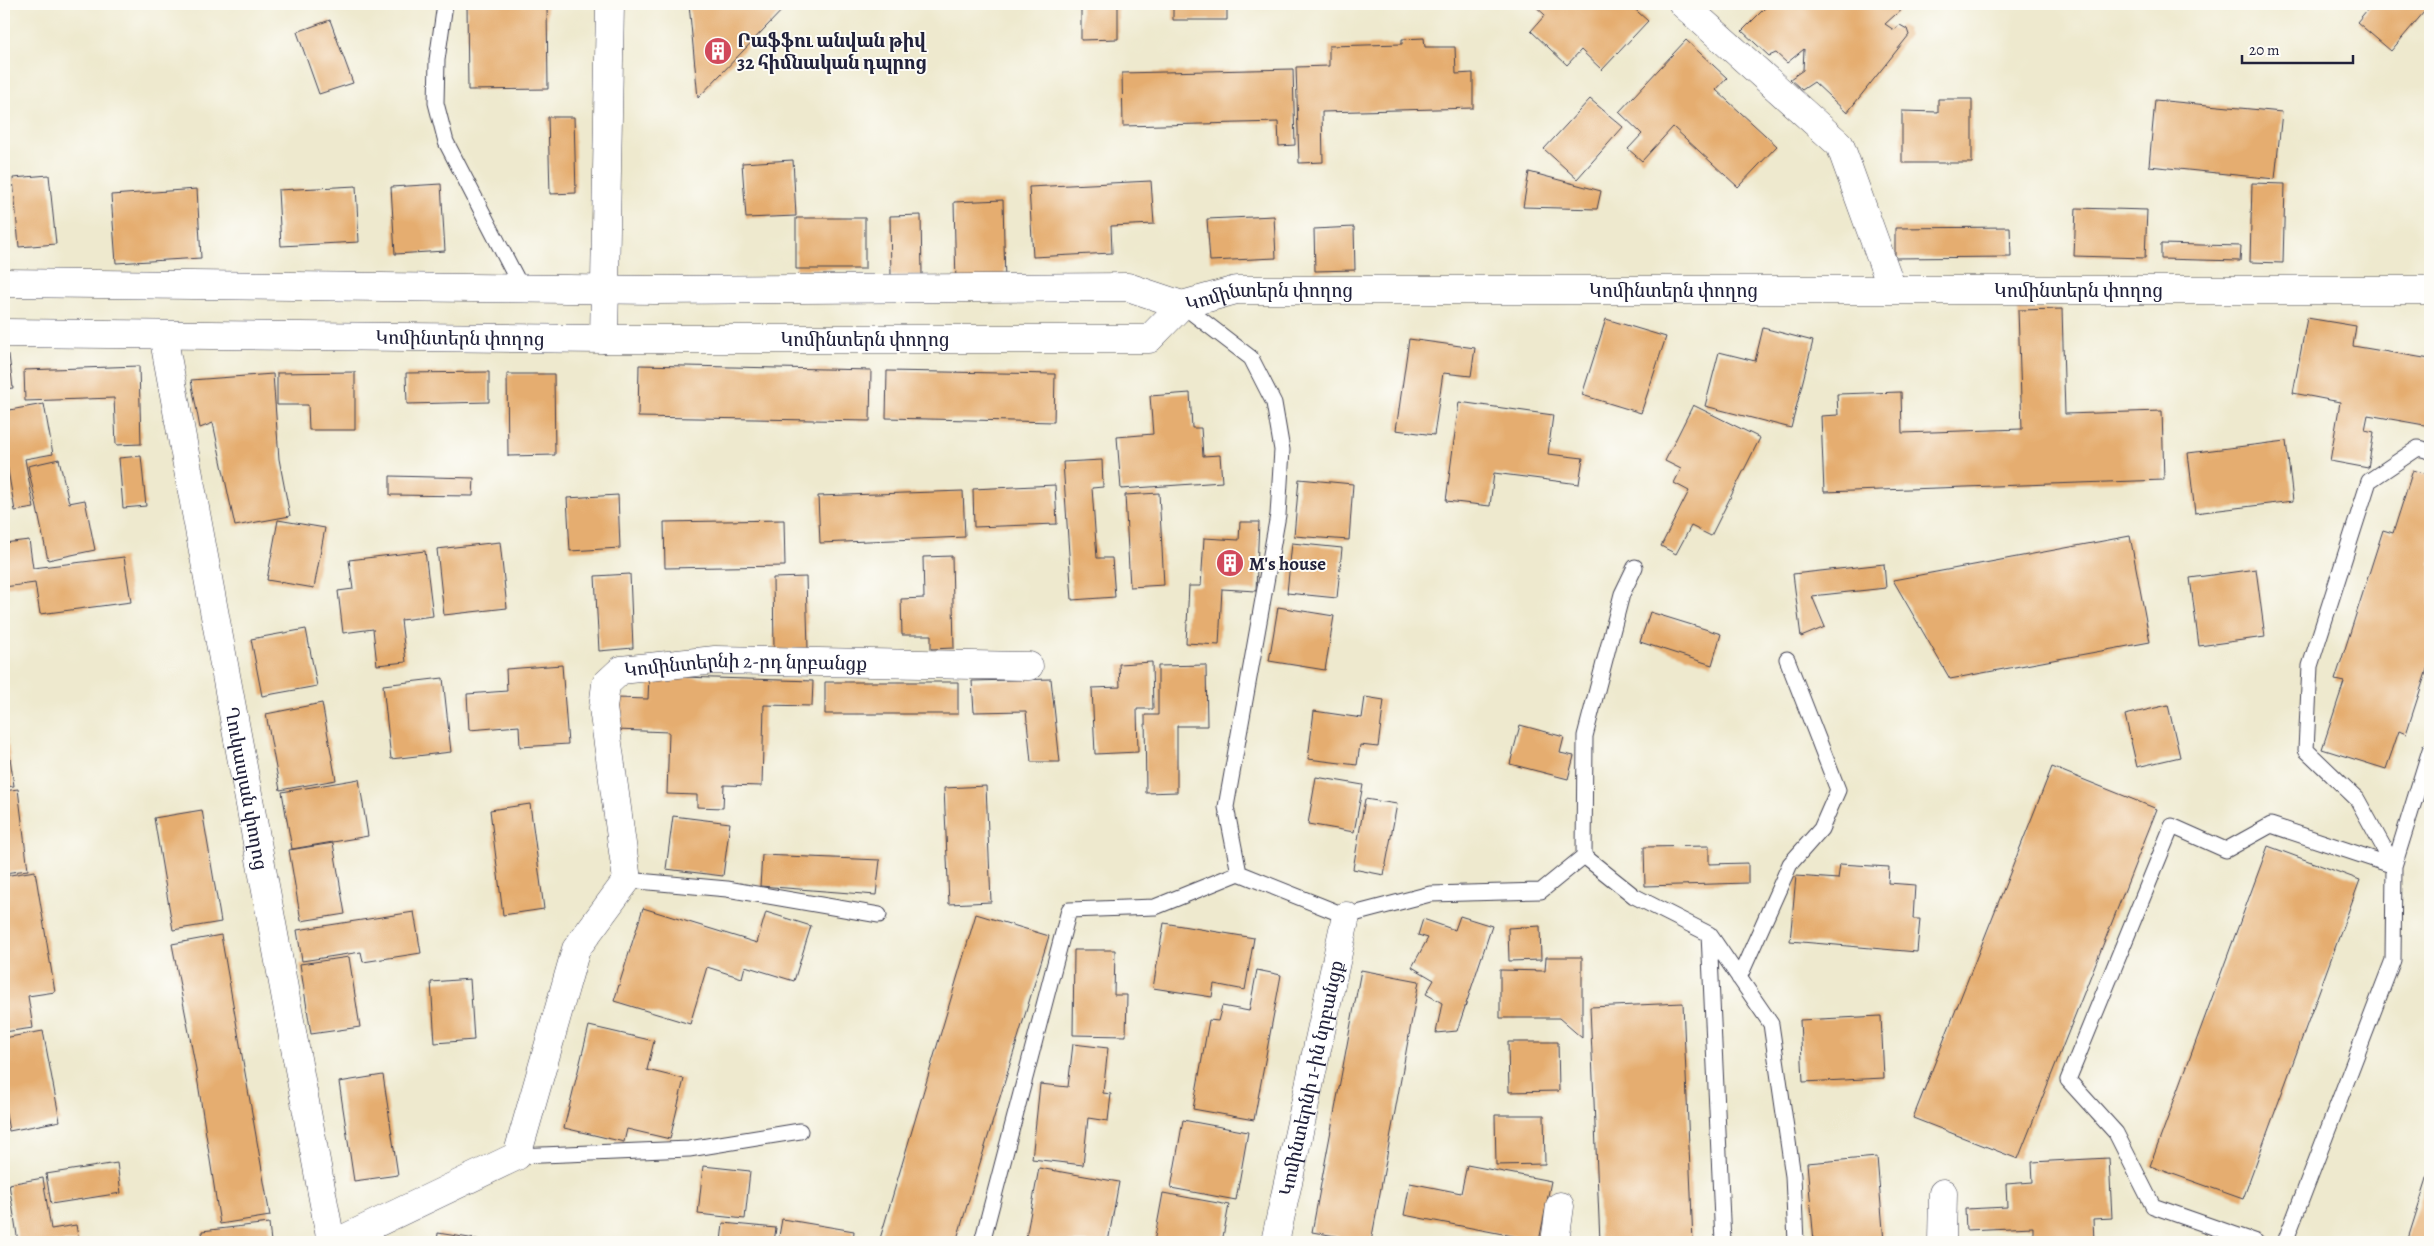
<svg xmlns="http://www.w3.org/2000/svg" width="2434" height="1246" viewBox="0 0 2434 1246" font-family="Alegreya,'Noto Serif Armenian',serif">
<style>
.building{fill:#e5ad70}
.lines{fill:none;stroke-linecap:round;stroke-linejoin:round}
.lane-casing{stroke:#414051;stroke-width:17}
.street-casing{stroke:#414051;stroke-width:29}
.lane{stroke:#fff;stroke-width:15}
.street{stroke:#fff;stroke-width:28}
.labels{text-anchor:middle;stroke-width:4;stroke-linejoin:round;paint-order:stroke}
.poi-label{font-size:19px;font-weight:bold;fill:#22223b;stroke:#fdfcf7;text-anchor:start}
.street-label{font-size:19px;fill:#22223b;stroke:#fdfcf7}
</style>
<rect width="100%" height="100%" fill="#fdfcf7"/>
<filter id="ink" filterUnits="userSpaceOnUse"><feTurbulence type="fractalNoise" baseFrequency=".02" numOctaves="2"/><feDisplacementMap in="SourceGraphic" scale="10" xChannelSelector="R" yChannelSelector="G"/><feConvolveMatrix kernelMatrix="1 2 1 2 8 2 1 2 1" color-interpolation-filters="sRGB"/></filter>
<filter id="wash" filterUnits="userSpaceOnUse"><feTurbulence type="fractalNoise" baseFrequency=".0096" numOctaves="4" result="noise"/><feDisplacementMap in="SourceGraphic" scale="20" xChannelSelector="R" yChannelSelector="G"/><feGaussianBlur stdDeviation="1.12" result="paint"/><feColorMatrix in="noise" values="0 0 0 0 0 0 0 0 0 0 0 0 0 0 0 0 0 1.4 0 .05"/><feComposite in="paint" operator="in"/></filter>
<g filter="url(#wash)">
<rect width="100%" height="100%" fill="#eee9ce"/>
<g id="blocks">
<path class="building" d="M 467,4 L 547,4 L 548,89 L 468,90 Z
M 689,4 L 788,4 L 698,98 Z
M 1081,4 L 1118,4 L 1118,39 L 1081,40 Z
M 1173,4 L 1227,4 L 1227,20 L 1173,20 Z
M 1533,4 L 1629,4 L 1648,21 L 1602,70 L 1581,50 L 1567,65 L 1531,31 L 1545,15 Z
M 1769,4 L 1904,4 L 1905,6 L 1885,24 L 1894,30 L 1900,25 L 1907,29 L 1909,35 L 1847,113 L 1814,82 L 1802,90 L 1790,79 L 1803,70 L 1804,49 L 1787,63 L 1776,53 L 1769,56 L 1742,31 Z
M 2372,4 L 2430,4 L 2430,5 L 2391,51 L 2357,22 Z
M 330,20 L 353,83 L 319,94 L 297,32 Z
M 1424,38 L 1425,47 L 1455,47 L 1456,74 L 1473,73 L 1473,108 L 1322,112 L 1323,162 L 1299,163 L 1296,67 L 1329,66 L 1329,46 L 1402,44 L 1402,39 Z
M 1686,40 L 1727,78 L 1716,90 L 1777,146 L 1738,187 L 1673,127 L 1642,161 L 1628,149 L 1642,134 L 1619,112 Z
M 1293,69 L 1295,145 L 1279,146 L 1278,122 L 1123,126 L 1122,73 Z
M 1590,99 L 1623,127 L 1577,179 L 1544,149 Z
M 1938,99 L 1972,99 L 1972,163 L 1902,163 L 1902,111 L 1938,112 Z
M 2155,100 L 2282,112 L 2275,179 L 2149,166 Z
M 548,117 L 574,117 L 576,193 L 550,194 Z
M 793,160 L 796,216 L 746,218 L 742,163 Z
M 1529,172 L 1601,191 L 1597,209 L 1523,207 Z
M 49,175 L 56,244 L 19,247 L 13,178 Z
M 1151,181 L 1154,224 L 1111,226 L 1112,253 L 1033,257 L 1029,187 Z
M 2252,183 L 2285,184 L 2283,263 L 2250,262 Z
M 441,184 L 445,251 L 395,254 L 391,187 Z
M 356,186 L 359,242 L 281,246 L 278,190 Z
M 197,189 L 201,258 L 116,263 L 111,195 Z
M 4,195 L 6,195 L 8,254 L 4,254 Z
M 1003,200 L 1005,283 L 956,284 L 954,202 Z
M 2076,208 L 2147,210 L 2145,258 L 2074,256 Z
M 921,215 L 922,275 L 891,276 L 890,216 Z
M 1274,216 L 1276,258 L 1210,261 L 1207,219 Z
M 796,218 L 865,218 L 865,269 L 796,269 Z
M 1354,227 L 1355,270 L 1315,271 L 1314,229 Z
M 2010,227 L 2011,257 L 1895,258 L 1895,228 Z
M 2161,244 L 2241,246 L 2240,261 L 2161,259 Z
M 2062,309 L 2065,414 L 2162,411 L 2164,480 L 1824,492 L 1821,416 L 1838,415 L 1837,394 L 1901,392 L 1902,433 L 2022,429 L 2018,310 Z
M 2307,318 L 2356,326 L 2353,346 L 2430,359 L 2430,426 L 2368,415 L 2365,430 L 2374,432 L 2368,468 L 2330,461 L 2340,402 L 2293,393 Z
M 1606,319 L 1666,337 L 1641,413 L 1582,395 Z
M 1763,328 L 1813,341 L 1791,428 L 1705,406 L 1719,352 L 1755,361 Z
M 1409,339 L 1475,348 L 1471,376 L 1443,373 L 1434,435 L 1396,430 Z
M 9,355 L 13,388 L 4,389 L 4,356 Z
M 639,365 L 871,370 L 870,421 L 638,417 Z
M 139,366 L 141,444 L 116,445 L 114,398 L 25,401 L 24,370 Z
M 887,371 L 1055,374 L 1054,422 L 886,418 Z
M 355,372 L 355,430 L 309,430 L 308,405 L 277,405 L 277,373 Z
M 489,372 L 489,402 L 407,404 L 406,373 Z
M 273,374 L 279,459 L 290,516 L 235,526 L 213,423 L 200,428 L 191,380 Z
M 507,374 L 554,374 L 555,455 L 508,456 Z
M 1190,393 L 1192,428 L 1201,428 L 1203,456 L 1220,455 L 1222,482 L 1121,489 L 1117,437 L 1153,434 L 1150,396 Z
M 1459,402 L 1553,415 L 1548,454 L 1583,458 L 1579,484 L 1494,473 L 1490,506 L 1446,501 Z
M 44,404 L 53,454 L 25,459 L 34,508 L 15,511 L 4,447 L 4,411 Z
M 1693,405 L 1760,438 L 1711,536 L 1691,526 L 1676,554 L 1661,546 L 1689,491 L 1674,483 L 1681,469 L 1665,461 Z
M 2286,441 L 2293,501 L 2195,513 L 2188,453 Z
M 141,456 L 146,506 L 123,508 L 119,458 Z
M 59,459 L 69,503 L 85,500 L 95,550 L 48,560 L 28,466 Z
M 1102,460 L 1103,487 L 1092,488 L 1097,558 L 1112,558 L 1115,597 L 1072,600 L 1063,462 Z
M 2413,470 L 2430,475 L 2430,660 L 2406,734 L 2399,731 L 2386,769 L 2322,749 L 2344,682 L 2335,680 L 2383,530 L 2393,533 Z
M 390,476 L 474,478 L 473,496 L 390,495 Z
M 1299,479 L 1353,484 L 1349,540 L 1294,536 Z
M 1055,485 L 1057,524 L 974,527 L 973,489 Z
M 963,491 L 965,537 L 820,543 L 818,496 Z
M 1159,493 L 1164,585 L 1130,587 L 1125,495 Z
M 618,495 L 620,548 L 570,551 L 567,498 Z
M 278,520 L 325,528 L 314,588 L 267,580 Z
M 784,520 L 785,566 L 665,568 L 664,522 Z
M 1240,522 L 1259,522 L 1256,591 L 1222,589 L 1219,645 L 1186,643 L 1189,586 L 1201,586 L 1204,538 L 1239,540 Z
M 2130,536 L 2150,642 L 1950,679 L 1893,580 Z
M 29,540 L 33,568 L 124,557 L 131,602 L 40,614 L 35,583 L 4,587 L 4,543 Z
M 500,542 L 507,608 L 444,615 L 437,549 Z
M 1292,543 L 1342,548 L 1337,598 L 1287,593 Z
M 425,551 L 433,616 L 401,620 L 406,662 L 377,665 L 373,629 L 343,633 L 338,591 L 353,589 L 349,560 Z
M 952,556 L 954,648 L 931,649 L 931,635 L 902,635 L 901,599 L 924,598 L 923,557 Z
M 1884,564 L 1886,588 L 1812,596 L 1825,627 L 1801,637 L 1793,574 Z
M 2256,569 L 2265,637 L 2199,646 L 2190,578 Z
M 630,574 L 633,648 L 599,651 L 595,576 Z
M 806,577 L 808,649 L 774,650 L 773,578 Z
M 1278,607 L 1334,616 L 1325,670 L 1269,661 Z
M 1650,612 L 1721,634 L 1712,665 L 1640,642 Z
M 306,629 L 317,686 L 262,696 L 251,639 Z
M 1152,662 L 1153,709 L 1137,709 L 1138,752 L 1095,754 L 1092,688 L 1120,687 L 1119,664 Z
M 562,665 L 568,744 L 520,747 L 519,726 L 469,730 L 467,694 L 507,691 L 506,669 Z
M 1206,665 L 1207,726 L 1177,726 L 1177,792 L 1146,793 L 1145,715 L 1158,715 L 1158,666 Z
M 649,676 L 813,681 L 812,706 L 764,705 L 762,786 L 724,785 L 723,808 L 697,807 L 697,795 L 667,794 L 669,732 L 616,730 L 617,698 L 648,699 Z
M 443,678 L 451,752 L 391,759 L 383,685 Z
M 1051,679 L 1060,762 L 1031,762 L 1026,711 L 974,712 L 972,681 Z
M 825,682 L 958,682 L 958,714 L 825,714 Z
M 1365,697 L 1384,700 L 1378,747 L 1360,745 L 1357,765 L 1308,759 L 1314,711 L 1362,718 Z
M 322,703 L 336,780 L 280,790 L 266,714 Z
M 2168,705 L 2180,757 L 2137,767 L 2125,715 Z
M 4,715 L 14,786 L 4,787 Z
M 1520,725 L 1564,737 L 1560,753 L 1574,756 L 1568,779 L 1510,764 Z
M 2052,767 L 2157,809 L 2018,1159 L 1913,1118 Z
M 1316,777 L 1363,785 L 1354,832 L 1308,824 Z
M 359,779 L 368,836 L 292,849 L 282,792 Z
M 986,786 L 991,902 L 949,904 L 944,788 Z
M 18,789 L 28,870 L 4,873 L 4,791 Z
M 1365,799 L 1397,804 L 1384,875 L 1353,869 Z
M 530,804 L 544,909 L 503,915 L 490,810 Z
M 202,810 L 221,922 L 173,930 L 154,818 Z
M 673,816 L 730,823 L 723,876 L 666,869 Z
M 333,843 L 345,914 L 301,921 L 289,850 Z
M 1709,846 L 1709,864 L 1748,863 L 1748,883 L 1645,886 L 1644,847 Z
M 2268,846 L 2360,880 L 2243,1199 L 2150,1166 Z
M 762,855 L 880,860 L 876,895 L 760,886 Z
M 1840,864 L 1889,867 L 1888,883 L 1915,885 L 1913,919 L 1920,919 L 1917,952 L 1790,941 L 1796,876 L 1838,879 Z
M 35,871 L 55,992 L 28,996 L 33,1028 L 4,1032 L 4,876 Z
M 643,908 L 757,943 L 766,912 L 811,926 L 794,981 L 745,966 L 742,978 L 707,967 L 690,1024 L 614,1001 Z
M 414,912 L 421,953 L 363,962 L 361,952 L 302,961 L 297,930 Z
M 976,914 L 1049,936 L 956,1242 L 879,1242 Z
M 1460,916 L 1492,926 L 1457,1031 L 1436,1033 L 1442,1003 L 1426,994 L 1434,980 L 1412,967 L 1428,938 L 1418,935 L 1423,919 L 1455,930 Z
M 1164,923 L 1254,938 L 1245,990 L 1214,984 L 1212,997 L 1153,988 Z
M 1540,926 L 1541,960 L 1509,961 L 1508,928 Z
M 221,935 L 270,1216 L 220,1224 L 195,1064 L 172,944 Z
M 1074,950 L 1115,950 L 1114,995 L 1127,995 L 1126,1036 L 1073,1035 Z
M 349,957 L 360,1027 L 311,1034 L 300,964 Z
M 1546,957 L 1582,957 L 1582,1038 L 1559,1018 L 1500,1018 L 1500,970 L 1545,971 Z
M 1257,970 L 1281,975 L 1254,1120 L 1193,1109 L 1209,1020 L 1218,1021 L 1222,1006 L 1249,1011 Z
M 1361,970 L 1419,981 L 1371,1242 L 1312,1232 Z
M 470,979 L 474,1040 L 435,1043 L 431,982 Z
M 1683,1003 L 1693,1242 L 1600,1242 L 1590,1007 Z
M 1881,1016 L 1884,1078 L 1803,1082 L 1800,1020 Z
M 589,1026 L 654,1041 L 647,1070 L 684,1079 L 670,1139 L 627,1129 L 624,1142 L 564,1128 Z
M 43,1031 L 60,1121 L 9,1131 L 4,1103 L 4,1038 Z
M 1508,1042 L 1558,1042 L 1559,1091 L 1509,1092 Z
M 1073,1044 L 1108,1048 L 1103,1093 L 1111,1094 L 1108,1121 L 1088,1118 L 1083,1165 L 1032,1159 L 1040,1084 L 1068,1087 Z
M 383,1075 L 398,1175 L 354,1181 L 339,1082 Z
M 1495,1115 L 1544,1115 L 1545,1164 L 1496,1165 Z
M 1183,1120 L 1248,1132 L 1236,1200 L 1171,1188 Z
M 1877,1157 L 1884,1242 L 1814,1242 L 1807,1163 Z
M 2109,1158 L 2112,1218 L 2093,1219 L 2094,1242 L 2033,1242 L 2033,1227 L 1966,1230 L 1965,1209 L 2007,1207 L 2006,1184 L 2033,1182 L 2032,1162 Z
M 117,1163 L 121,1193 L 51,1204 L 46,1174 Z
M 1467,1165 L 1551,1181 L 1539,1241 L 1404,1215 L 1410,1183 L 1461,1193 Z
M 703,1166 L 750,1171 L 745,1219 L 698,1214 Z
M 1039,1168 L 1119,1182 L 1108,1242 L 1050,1242 L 1026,1238 Z
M 2430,1169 L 2430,1242 L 2407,1242 Z
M 43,1178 L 51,1229 L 76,1225 L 79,1242 L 18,1242 L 9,1184 Z
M 1163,1193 L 1229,1205 L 1222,1242 L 1154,1242 Z
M 782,1219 L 854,1231 L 853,1242 L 778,1242 Z
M 269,1223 L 271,1242 L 203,1242 L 202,1231 Z
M 723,1223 L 776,1228 L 774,1242 L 721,1242 Z
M 438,1233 L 488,1241 L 488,1242 L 437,1242 Z"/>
</g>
</g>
<g filter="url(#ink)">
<use href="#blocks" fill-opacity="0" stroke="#414051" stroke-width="1"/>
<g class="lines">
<defs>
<path id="lane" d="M 445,4 L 437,60 L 436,103 L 446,142 L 522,289
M 1182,305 L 1251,358 L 1274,403 L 1282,450 L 1278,515 L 1226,807 L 1239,873
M 1584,856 L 1634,896 L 1709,934 L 1723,1242
M 2394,866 L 2357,799 L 2306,750 L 2310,666 L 2369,481 L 2418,448 L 2430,451
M 627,880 L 727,889 L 879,915
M 1710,935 L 1771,1024 L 1793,1176 L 1796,1242
M 1739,978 L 1790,864 L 1821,829 L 1838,790 L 1787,659
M 517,1156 L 689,1149 L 800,1131
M 982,1242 L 1069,910 L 1155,907 L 1239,873 L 1346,916 L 1430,894 L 1541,891 L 1584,856 L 1585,736 L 1622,594 L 1635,567
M 2256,1242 L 2153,1206 L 2116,1133 L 2068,1080 L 2172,826 L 2226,850 L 2271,825 L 2394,866
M 2285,1242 L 2393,960 L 2394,866 L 2430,750"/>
<g id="street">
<path d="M 1683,4 L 1840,145 L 1892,289"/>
<path d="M 4,283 L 655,290 L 1128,287 L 1182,305"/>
<path id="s1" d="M 4,333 L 604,339 L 1149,339 L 1182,305 L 1236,290 L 2430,290"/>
<path id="s2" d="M 163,335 L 331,1242"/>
<path d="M 604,339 L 610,4"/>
<path id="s3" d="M 337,1242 L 517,1156 L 576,949 L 627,880 L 603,708 L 606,684 L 621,670 L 715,660 L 1029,666"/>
<path id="s4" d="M 1275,1242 L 1346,916"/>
<path d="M 1555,1242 L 1560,1206"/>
<path d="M 1942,1242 L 1943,1193"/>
</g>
</defs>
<use href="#lane" class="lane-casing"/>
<use href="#street" class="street-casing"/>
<use href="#lane" class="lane"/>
<use href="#street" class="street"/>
</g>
</g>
<defs>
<symbol id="building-disc" viewBox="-11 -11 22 22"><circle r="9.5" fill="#d1495b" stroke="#fdfcf7"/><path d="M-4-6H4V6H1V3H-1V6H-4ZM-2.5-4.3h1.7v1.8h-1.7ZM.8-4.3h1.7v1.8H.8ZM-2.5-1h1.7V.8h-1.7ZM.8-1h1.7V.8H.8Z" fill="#fff"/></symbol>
</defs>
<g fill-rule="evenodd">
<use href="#building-disc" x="702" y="35" width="32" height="32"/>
<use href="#building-disc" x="1214" y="547" width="32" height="32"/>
</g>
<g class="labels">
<g class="poi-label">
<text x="737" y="47">Րաֆֆու անվան թիվ<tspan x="737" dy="22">32 հիմնական դպրոց</tspan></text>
<text x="1249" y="570">M's house</text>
</g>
<g class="street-label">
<text dy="7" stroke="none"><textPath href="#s1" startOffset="2091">Կոմինտերն փողոց</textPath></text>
<text dy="7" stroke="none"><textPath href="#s1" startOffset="1686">Կոմինտերն փողոց</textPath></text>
<text dy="7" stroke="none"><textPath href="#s1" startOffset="1281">Կոմինտերն փողոց</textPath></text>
<text dy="7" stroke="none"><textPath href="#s1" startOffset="456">Կոմինտերն փողոց</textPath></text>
<text dy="7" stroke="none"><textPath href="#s1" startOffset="861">Կոմինտերն փողոց</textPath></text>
<text dy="7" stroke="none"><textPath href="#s3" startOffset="844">Կոմինտերնի 2-րդ նրբանցք</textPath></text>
<text dy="7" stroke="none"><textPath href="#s2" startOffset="461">Ղուկասյան փողոց</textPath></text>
<text dy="7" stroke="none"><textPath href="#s4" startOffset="168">Կոմինտերնի 1-ին նրբանցք</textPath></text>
</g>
</g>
<rect width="2434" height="1246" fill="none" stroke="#fdfcf7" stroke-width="20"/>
<path d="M2242 55v8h111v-8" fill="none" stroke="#22223b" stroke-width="2.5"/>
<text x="2249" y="55" font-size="15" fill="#22223b" stroke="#fdfcf7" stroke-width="4" paint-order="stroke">20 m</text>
</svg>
